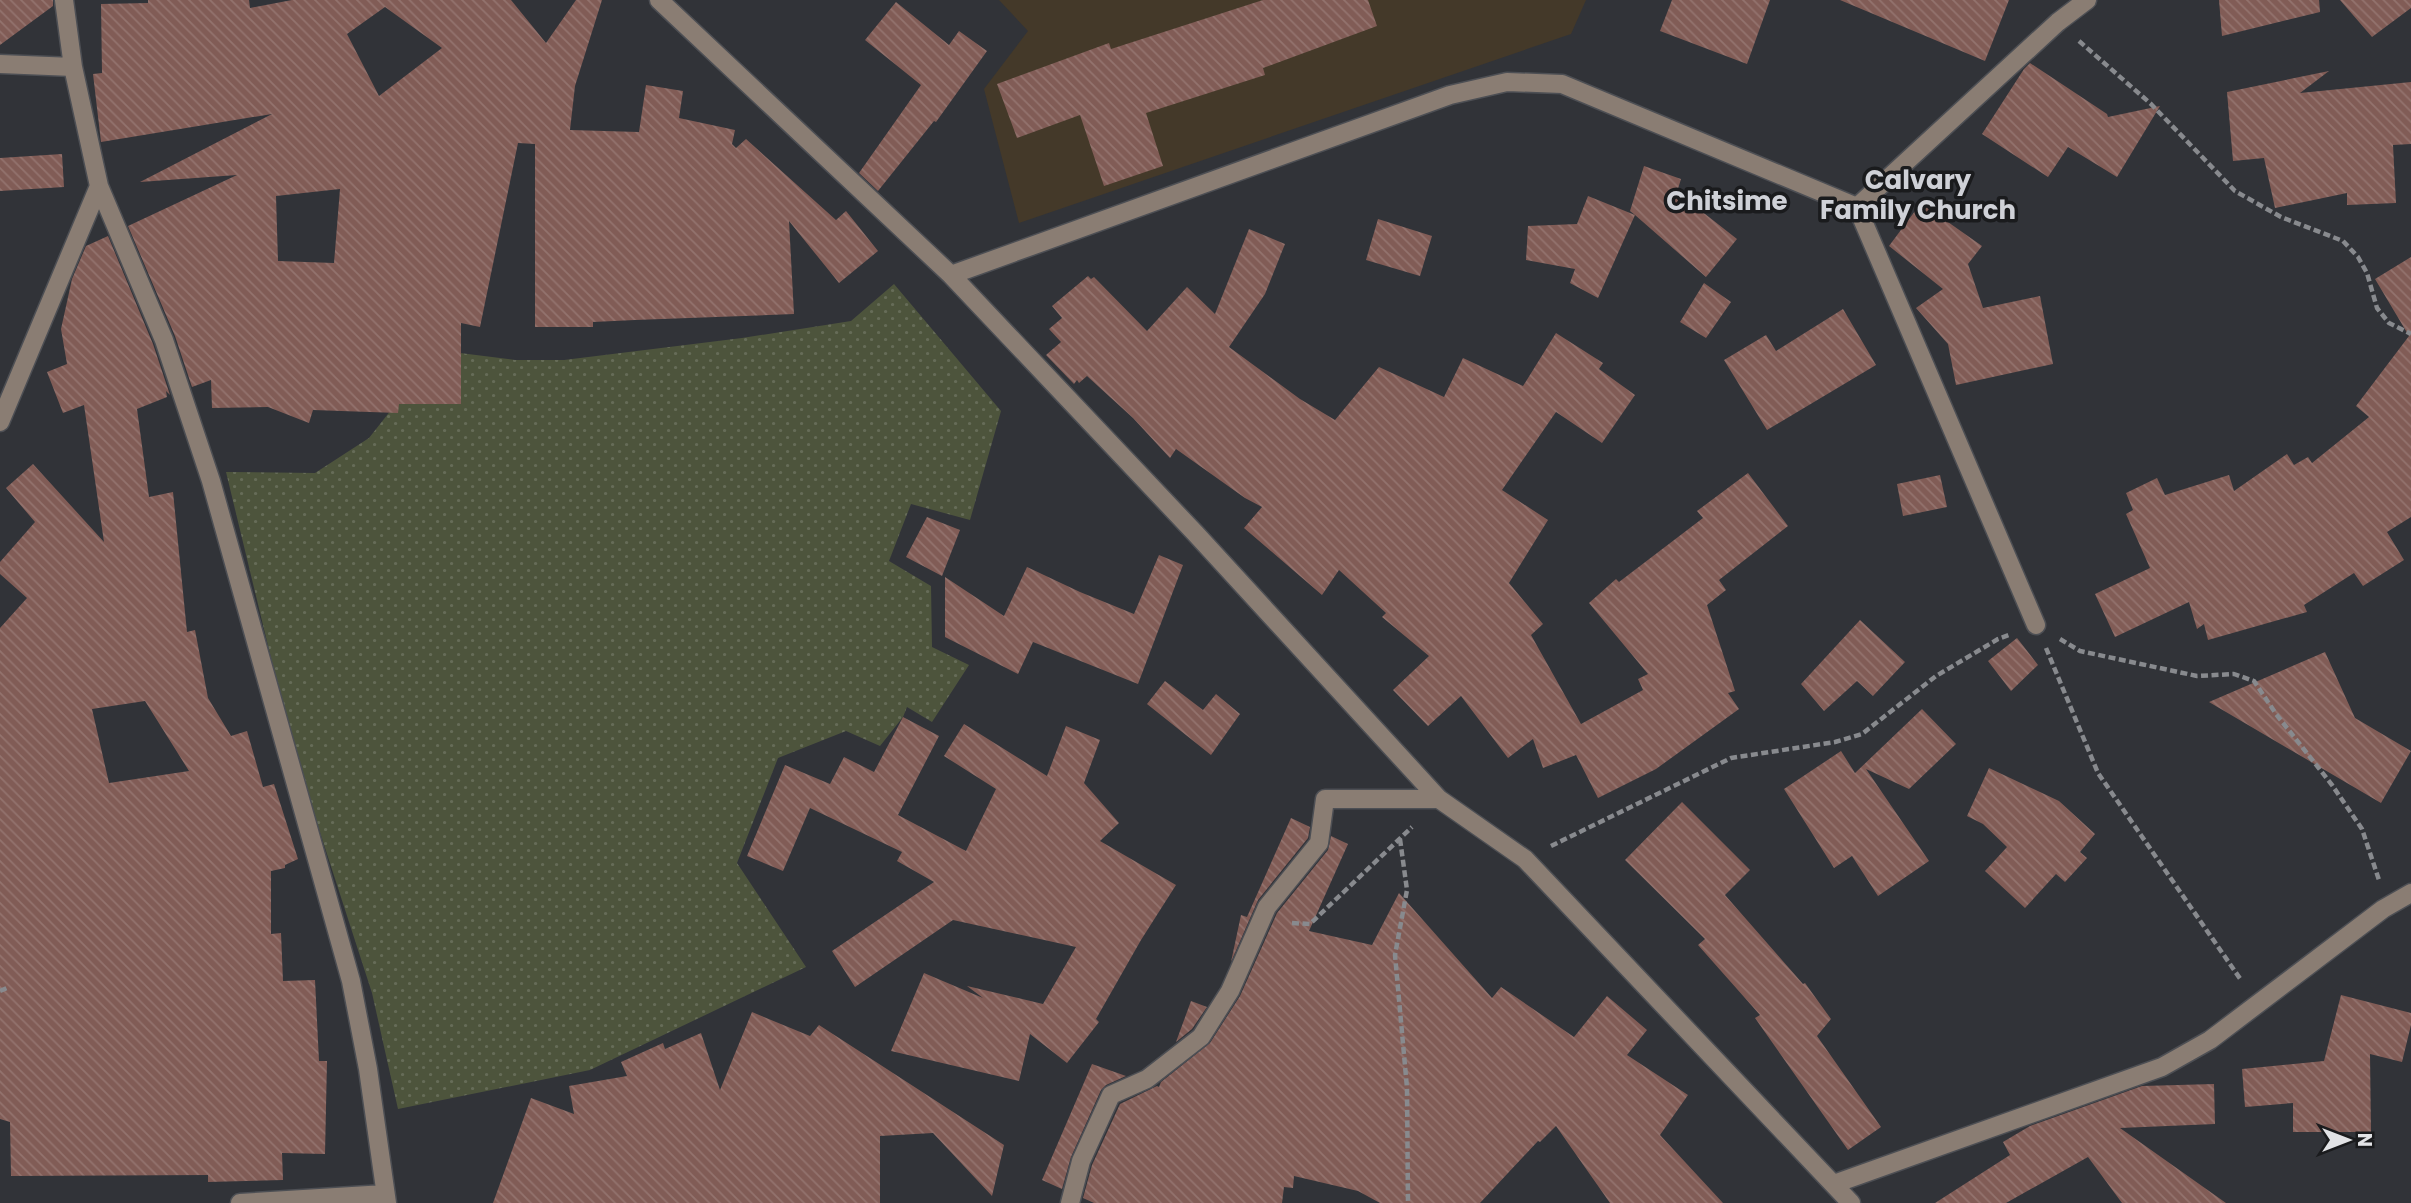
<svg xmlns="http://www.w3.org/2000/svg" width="2411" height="1203" viewBox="0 0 2411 1203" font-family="Poppins,sans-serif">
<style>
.education{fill:#443929}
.grass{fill:url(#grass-dots)}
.building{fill:url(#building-back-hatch);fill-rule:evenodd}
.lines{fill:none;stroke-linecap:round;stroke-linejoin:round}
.minor-casing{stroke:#4d4f54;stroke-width:21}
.path{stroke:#888a8e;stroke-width:4.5;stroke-dasharray:7 3.5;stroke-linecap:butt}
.minor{stroke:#8a7d73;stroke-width:18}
.labels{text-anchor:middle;stroke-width:7;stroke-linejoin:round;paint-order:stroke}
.quarter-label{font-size:26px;font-weight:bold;fill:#cfd1d7;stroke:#1a1b1d}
</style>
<defs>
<pattern id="grass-dots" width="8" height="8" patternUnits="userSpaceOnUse" patternTransform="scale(1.75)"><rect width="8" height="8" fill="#4d543c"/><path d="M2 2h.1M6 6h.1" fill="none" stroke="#666c58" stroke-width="1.8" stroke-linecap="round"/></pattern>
<pattern id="building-back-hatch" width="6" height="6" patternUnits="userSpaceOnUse" patternTransform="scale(1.75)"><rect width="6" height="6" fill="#815c56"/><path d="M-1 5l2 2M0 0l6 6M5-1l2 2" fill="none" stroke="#93736e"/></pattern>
</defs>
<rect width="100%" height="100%" fill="#313338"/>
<path class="education" d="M 999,0 L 1586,0 L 1571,34 L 1019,223 L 984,89 L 1028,31 Z"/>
<path class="grass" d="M 894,284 L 1001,411 L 970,520 L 911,504 L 889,561 L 931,586 L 932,647 L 969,665 L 932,722 L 907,707 L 903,717 L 880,746 L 846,731 L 778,758 L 737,863 L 806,967 L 590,1070 L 398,1109 L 372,993 L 293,749 L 226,472 L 315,473 L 369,438 L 410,386 L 444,351 L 515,360 L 564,360 L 742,338 L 851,321 Z"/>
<path class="building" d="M 0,0 L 53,0 L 53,6 L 0,45 Z
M 148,0 L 249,0 L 250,8 L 292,0 L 511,0 L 546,43 L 576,0 L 602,0 L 575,86 L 570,130 L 639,132 L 646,85 L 683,91 L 679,118 L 735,130 L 732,144 L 736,148 L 746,139 L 836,220 L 846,211 L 878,251 L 839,283 L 789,221 L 794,314 L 635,320 L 593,322 L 593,327 L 535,327 L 535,144 L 518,143 L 480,327 L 461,323 L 461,404 L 399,404 L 398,413 L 313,410 L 309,423 L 268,407 L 212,408 L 211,380 L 192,387 L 175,336 L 128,226 L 237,175 L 140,182 L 272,114 L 101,142 L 93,74 L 102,73 L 101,4 L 148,3 ZM 385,7 L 442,48 L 379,96 L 347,34 ZM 340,189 L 334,263 L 278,261 L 276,196 Z
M 1263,0 L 1368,0 L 1377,26 L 1263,68 L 1265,75 L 1146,113 L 1163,166 L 1104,186 L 1080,115 L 1017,138 L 997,84 L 1109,43 L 1111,49 Z
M 1672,0 L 1770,0 L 1747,64 L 1660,31 Z
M 1840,0 L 2009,0 L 1985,61 Z
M 2219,0 L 2319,0 L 2320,12 L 2222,36 Z
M 2340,0 L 2411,0 L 2411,8 L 2372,37 Z
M 896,2 L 949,45 L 959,31 L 987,51 L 936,122 L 934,121 L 878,191 L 859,173 L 921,85 L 865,40 Z
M 2030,63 L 2107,114 L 2108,117 L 2160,106 L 2117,177 L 2068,147 L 2048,177 L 1982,134 L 2024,69 Z
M 2329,71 L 2300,93 L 2411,82 L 2411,144 L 2393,145 L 2396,203 L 2347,205 L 2347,193 L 2275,208 L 2264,158 L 2233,161 L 2227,92 Z
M 62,154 L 64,187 L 0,191 L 0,158 Z
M 1644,166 L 1681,179 L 1677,192 L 1737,239 L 1706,277 L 1635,215 L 1598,298 L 1570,283 L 1575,269 L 1526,260 L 1528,226 L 1577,224 L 1588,196 L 1635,215 L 1630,211 Z
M 1921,203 L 1982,246 L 1968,264 L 1983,308 L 2040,296 L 2053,364 L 1956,385 L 1948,344 L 1916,308 L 1943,289 L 1889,246 Z
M 1378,219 L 1432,236 L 1420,276 L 1366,260 Z
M 1249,229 L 1285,244 L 1265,294 L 1229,347 L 1300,399 L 1335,420 L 1379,367 L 1444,397 L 1463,358 L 1523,386 L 1556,333 L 1603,363 L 1599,369 L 1635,395 L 1602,443 L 1556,412 L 1502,490 L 1548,520 L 1509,583 L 1543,624 L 1531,635 L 1581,724 L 1643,690 L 1638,679 L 1648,674 L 1589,603 L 1616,579 L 1619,582 L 1703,518 L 1697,511 L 1748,473 L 1788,526 L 1719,580 L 1726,590 L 1707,605 L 1735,691 L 1728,693 L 1739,709 L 1656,769 L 1598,798 L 1576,755 L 1543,768 L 1533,739 L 1508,758 L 1461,696 L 1428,726 L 1393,690 L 1429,656 L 1382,617 L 1386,613 L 1339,570 L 1322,595 L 1244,528 L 1262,507 L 1245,498 L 1176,449 L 1170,458 L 1133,418 L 1087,376 L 1079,383 L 1077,380 L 1074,384 L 1046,355 L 1061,342 L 1049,329 L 1062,318 L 1052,306 L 1088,276 L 1091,279 L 1094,277 L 1147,331 L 1187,287 L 1215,314 Z
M 108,236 L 153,344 L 170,395 L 166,391 L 167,397 L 137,409 L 149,497 L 173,492 L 187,632 L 195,630 L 208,698 L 231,736 L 247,731 L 263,787 L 274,784 L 298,859 L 285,865 L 285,868 L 271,871 L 271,934 L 281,933 L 283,981 L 315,980 L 319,1061 L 327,1061 L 325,1154 L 282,1153 L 283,1180 L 208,1182 L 208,1175 L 11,1176 L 10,1122 L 0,1119 L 0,628 L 27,598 L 0,574 L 0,562 L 35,522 L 6,488 L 33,464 L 104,542 L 84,405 L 63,413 L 47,372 L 67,364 L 61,329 L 72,279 L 86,246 ZM 145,701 L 189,771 L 109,783 L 92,709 Z
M 2411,257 L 2411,517 L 2387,532 L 2404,560 L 2363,586 L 2354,573 L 2304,605 L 2307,612 L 2208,640 L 2204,624 L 2197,629 L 2189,602 L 2115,637 L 2095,594 L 2150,568 L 2126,514 L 2133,510 L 2126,493 L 2157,478 L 2165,495 L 2229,475 L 2234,491 L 2287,454 L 2294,465 L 2308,457 L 2312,463 L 2369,417 L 2356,406 L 2409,336 L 2375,279 Z
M 1704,283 L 1731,302 L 1706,338 L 1680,322 Z
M 1843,309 L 1876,365 L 1767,430 L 1724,360 L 1766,335 L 1776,351 Z
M 1940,475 L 1947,507 L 1903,516 L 1897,484 Z
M 927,517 L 960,530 L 942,576 L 906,557 Z
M 1159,555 L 1183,565 L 1138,684 L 1033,642 L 1018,674 L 945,637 L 945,577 L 1004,616 L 1027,567 L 1080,592 L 1134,614 Z
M 1860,620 L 1905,662 L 1873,696 L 1857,681 L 1824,711 L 1801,684 Z
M 2017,638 L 2038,665 L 2011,691 L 1988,661 Z
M 2325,652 L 2355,718 L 2411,751 L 2381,803 L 2209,702 Z
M 1165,681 L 1203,710 L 1216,694 L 1240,714 L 1211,755 L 1147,704 Z
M 1922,709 L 1956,744 L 1909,789 L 1866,769 L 1929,861 L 1878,896 L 1852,856 L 1834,868 L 1784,789 L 1841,751 L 1855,773 Z
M 903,717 L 939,736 L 898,815 L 966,851 L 996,789 L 944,756 L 964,724 L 1047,776 L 1066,726 L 1100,740 L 1084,783 L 1119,823 L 1100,841 L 1176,885 L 1141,940 L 1096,1019 L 1099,1022 L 1067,1063 L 1030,1034 L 1019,1081 L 891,1051 L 924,973 L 983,998 L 967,986 L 1043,1004 L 1076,947 L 953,920 L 855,987 L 832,951 L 934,882 L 897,861 L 902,852 L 810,808 L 783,871 L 747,856 L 785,765 L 830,784 L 844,757 L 874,772 Z
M 1989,768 L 2059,801 L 2095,834 L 2080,852 L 2087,858 L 2065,882 L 2056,874 L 2025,908 L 1985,871 L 2007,847 L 1983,824 L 1967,816 Z
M 1682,802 L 1750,870 L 1725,895 L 1803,984 L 1805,983 L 1831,1019 L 1817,1036 L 1881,1127 L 1848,1150 L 1755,1018 L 1760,1015 L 1698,945 L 1705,939 L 1625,860 Z
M 1291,818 L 1310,827 L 1308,838 L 1258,900 L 1231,962 L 1241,915 L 1247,917 Z
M 1331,836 L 1348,844 L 1309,931 L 1372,945 L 1399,893 L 1492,998 L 1501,987 L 1574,1037 L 1607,996 L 1647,1030 L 1627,1055 L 1688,1095 L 1660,1135 L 1723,1203 L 1610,1203 L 1556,1126 L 1540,1142 L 1538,1141 L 1480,1203 L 1380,1203 L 1358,1191 L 1294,1176 L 1293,1188 L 1284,1187 L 1282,1203 L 1094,1203 L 1083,1198 L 1092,1165 L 1120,1104 L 1157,1086 L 1159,1087 L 1161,1082 L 1210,1043 L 1240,996 L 1277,913 L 1328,850 Z
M 2341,995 L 2411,1013 L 2411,1025 L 2402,1062 L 2370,1054 L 2371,1132 L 2293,1132 L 2293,1103 L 2245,1107 L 2242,1069 L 2324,1061 Z
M 1191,1001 L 1207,1007 L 1192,1029 L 1176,1042 Z
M 752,1012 L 810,1036 L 819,1025 L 1004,1145 L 992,1196 L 933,1133 L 880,1136 L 880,1203 L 493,1203 L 531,1098 L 574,1114 L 569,1086 L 627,1076 L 621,1062 L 663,1043 L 665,1049 L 701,1033 L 720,1090 Z
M 1092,1064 L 1126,1076 L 1106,1085 L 1101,1090 L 1071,1157 L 1062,1189 L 1042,1180 Z
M 2214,1084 L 2215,1124 L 2120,1128 L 2226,1203 L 2122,1203 L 2088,1157 L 2006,1203 L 1935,1203 L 2010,1155 L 2003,1142 L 2030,1126 L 2142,1086 Z"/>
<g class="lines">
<defs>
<path id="minor" d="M 64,0 L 73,67 L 99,186 L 164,340 L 211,481 L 351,981 L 368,1069 L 387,1203
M 659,0 L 951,275 L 1196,534 L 1439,799 L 1525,859 L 1851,1203
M 0,64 L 73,67
M 1857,207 L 2036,625
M 951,275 L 1450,95 L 1507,82 L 1562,84 L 1857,207 L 2058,22 L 2087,0
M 0,422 L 99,186
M 1834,1184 L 2162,1067 L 2210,1040 L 2383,909 L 2411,893
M 240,1203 L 385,1194
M 1070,1203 L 1081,1161 L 1111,1095 L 1147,1079 L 1201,1037 L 1230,991 L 1267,907 L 1319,843 L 1325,799 L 1439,799"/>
</defs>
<use href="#minor" class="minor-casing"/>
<path class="path" d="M 2079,41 L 2151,104 L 2235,191 L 2281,217 L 2343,241 L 2358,257 L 2367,273 L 2377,308 L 2389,323 L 2411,334
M 2060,639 L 2080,651 L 2197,676 L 2234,674 L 2254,681 L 2276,714 L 2332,785 L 2362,829 L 2379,880
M 2046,648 L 2098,773 L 2241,980
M 1400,839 L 1407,890 L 1395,955 L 1407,1088 L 1408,1203
M 1551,846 L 1731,758 L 1835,742 L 1862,734 L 1936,676 L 1998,639 L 2009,635
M 1292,923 L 1310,924 L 1412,827
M 0,991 L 7,988"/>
<use href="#minor" class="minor"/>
</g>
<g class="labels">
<g class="quarter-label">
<text x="1918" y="189">Calvary<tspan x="1918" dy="30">Family Church</tspan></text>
<text x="1727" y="210">Chitsime</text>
</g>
</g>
<g transform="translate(2348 1140) rotate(90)" stroke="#1a1b1d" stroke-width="5" paint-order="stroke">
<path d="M0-5L12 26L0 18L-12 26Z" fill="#e2e3e6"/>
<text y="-10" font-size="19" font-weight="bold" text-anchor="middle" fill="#e2e3e6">N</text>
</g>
</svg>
